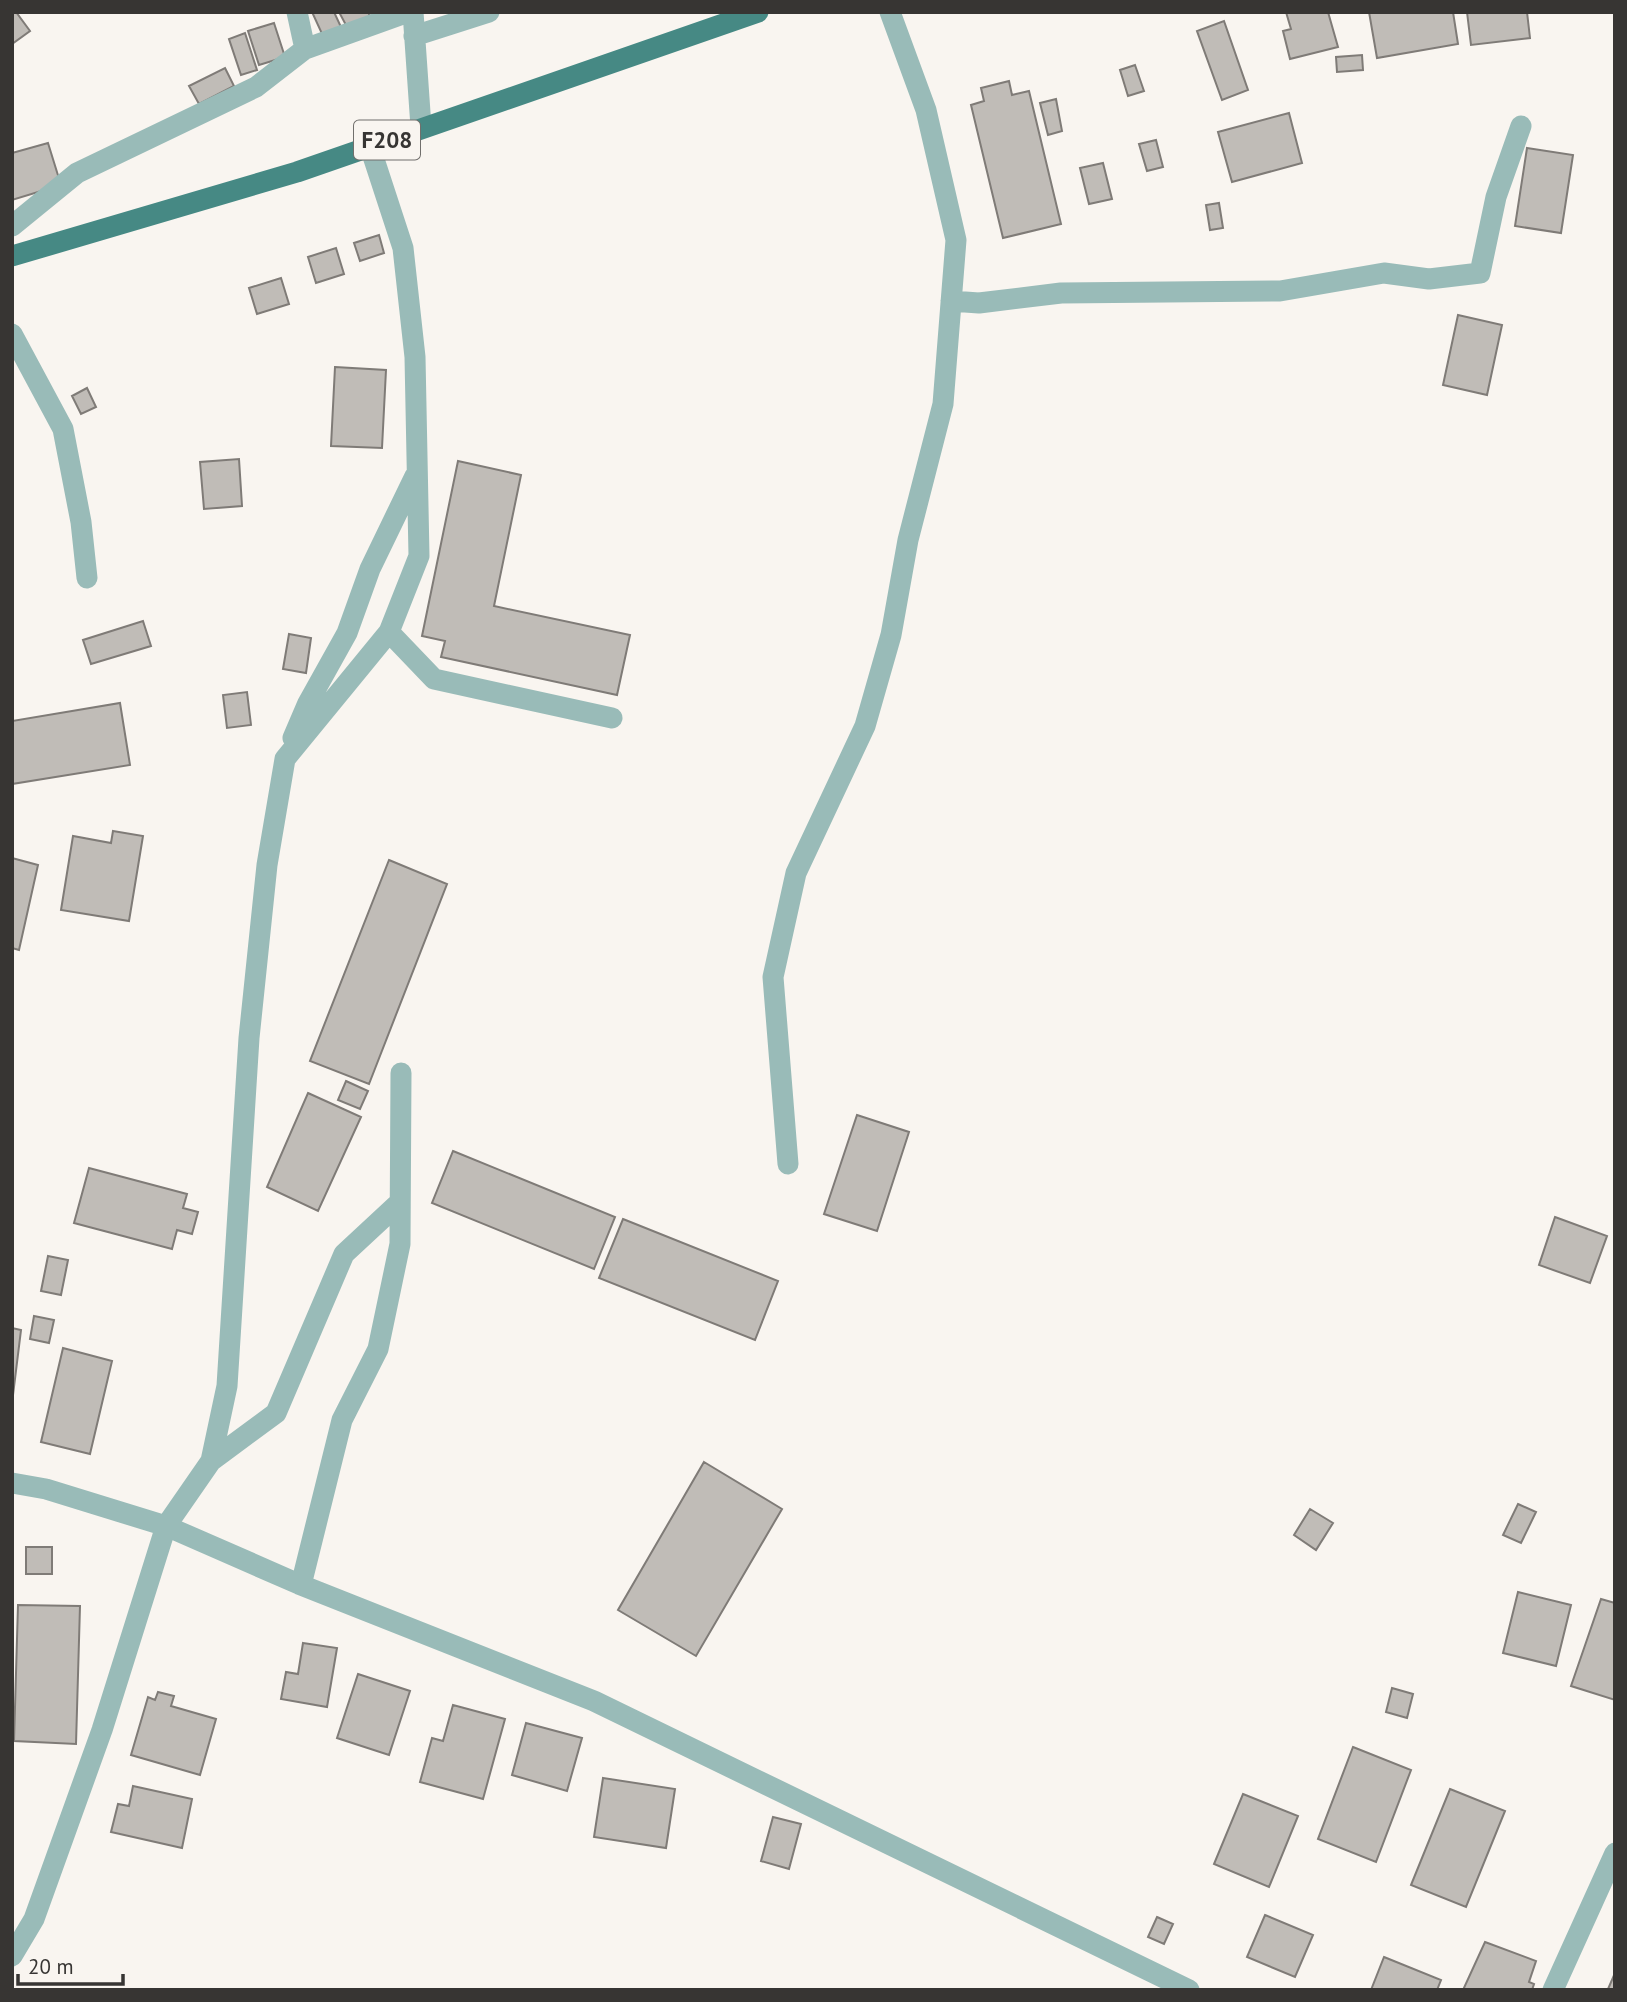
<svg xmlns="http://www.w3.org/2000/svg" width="1627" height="2002" viewBox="0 0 1627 2002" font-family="'PT Sans',sans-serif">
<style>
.building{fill:#c0bcb7;stroke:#7f7b77;stroke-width:2}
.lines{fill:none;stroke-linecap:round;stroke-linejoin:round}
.minor{stroke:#99bbb8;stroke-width:21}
.primary{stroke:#468984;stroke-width:21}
.labels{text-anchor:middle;stroke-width:5;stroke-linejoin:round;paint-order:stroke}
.shield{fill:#f9f5f0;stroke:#716f6c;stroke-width:2}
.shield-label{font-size:23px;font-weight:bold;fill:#373533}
</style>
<rect width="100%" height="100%" fill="#f9f5f0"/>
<path class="building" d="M 12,12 L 16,12 L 30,31 L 12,44 Z
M 312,12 L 334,12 L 341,27 L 323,36 Z
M 339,12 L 368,12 L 370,16 L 347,27 Z
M 1286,12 L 1328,12 L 1338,47 L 1290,59 L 1283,31 L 1291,29 Z
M 1369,12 L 1453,12 L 1458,44 L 1377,58 Z
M 1467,12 L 1527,12 L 1530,38 L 1471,45 Z
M 1224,21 L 1248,90 L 1222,100 L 1197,31 Z
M 274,23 L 285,57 L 259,65 L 248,31 Z
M 245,33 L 257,70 L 241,75 L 229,39 Z
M 1362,55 L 1363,70 L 1337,72 L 1336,57 Z
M 1135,65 L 1144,91 L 1128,96 L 1120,70 Z
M 225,68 L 234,86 L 199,104 L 189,86 Z
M 1009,81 L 1012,95 L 1029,91 L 1061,224 L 1003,238 L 971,105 L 984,101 L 981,88 Z
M 1056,99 L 1062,131 L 1048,135 L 1040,103 Z
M 1289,113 L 1302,163 L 1232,182 L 1218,132 Z
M 1156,140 L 1163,167 L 1147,171 L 1139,144 Z
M 48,143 L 61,185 L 12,200 L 12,153 Z
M 1527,148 L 1573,155 L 1561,233 L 1515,226 Z
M 1103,163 L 1112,199 L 1089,204 L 1080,168 Z
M 1219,203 L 1223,228 L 1210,230 L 1206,205 Z
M 379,235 L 384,253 L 360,261 L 354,243 Z
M 336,248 L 344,274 L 316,283 L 308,257 Z
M 281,278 L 289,304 L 257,314 L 249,288 Z
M 1458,315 L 1502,325 L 1487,395 L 1443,385 Z
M 335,367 L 386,370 L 382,448 L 331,446 Z
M 87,388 L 96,407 L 81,414 L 72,396 Z
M 239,459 L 242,506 L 204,509 L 200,462 Z
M 458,461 L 521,475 L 494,606 L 630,635 L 617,695 L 441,657 L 445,641 L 422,636 Z
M 143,621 L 151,646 L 91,664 L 83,640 Z
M 289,634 L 311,638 L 306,673 L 283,669 Z
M 247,692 L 251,725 L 227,728 L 223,695 Z
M 120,703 L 130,765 L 12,784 L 12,721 Z
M 113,831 L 143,836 L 129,921 L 61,910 L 73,836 L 111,843 Z
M 12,858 L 38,865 L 19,950 L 12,948 Z
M 389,860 L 447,884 L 369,1084 L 310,1061 Z
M 346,1081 L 368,1091 L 360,1109 L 338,1100 Z
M 308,1093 L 361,1117 L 318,1211 L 267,1187 Z
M 857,1115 L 909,1132 L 877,1231 L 824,1214 Z
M 453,1151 L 615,1217 L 594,1269 L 432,1203 Z
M 89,1168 L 187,1194 L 183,1208 L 198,1212 L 192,1234 L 177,1230 L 172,1249 L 74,1223 Z
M 1555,1217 L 1607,1236 L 1590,1283 L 1539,1265 Z
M 623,1219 L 778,1281 L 755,1340 L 599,1278 Z
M 48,1256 L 68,1260 L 61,1295 L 41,1291 Z
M 34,1316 L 54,1320 L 49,1343 L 30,1339 Z
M 12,1328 L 21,1330 L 13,1395 L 12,1395 Z
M 63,1348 L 112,1361 L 90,1454 L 41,1442 Z
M 704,1462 L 782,1509 L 696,1656 L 618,1610 Z
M 1518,1504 L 1536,1512 L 1521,1543 L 1503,1535 Z
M 1310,1509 L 1333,1523 L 1316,1550 L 1294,1535 Z
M 26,1547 L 52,1547 L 52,1574 L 26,1574 Z
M 1518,1592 L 1571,1605 L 1556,1666 L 1503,1653 Z
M 1601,1599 L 1615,1603 L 1615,1700 L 1571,1686 Z
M 18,1605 L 80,1606 L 76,1744 L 14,1741 Z
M 303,1643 L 337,1648 L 327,1707 L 281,1699 L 286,1672 L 298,1674 Z
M 358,1674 L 410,1691 L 389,1755 L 337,1738 Z
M 1392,1688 L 1413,1694 L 1407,1718 L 1386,1712 Z
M 158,1692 L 174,1696 L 171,1706 L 216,1719 L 200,1775 L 131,1755 L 148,1697 L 155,1700 Z
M 453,1705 L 505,1719 L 483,1799 L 420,1782 L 432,1738 L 443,1741 Z
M 526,1723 L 582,1738 L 567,1791 L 512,1775 Z
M 1353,1747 L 1411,1770 L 1376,1862 L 1318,1839 Z
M 603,1778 L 675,1789 L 666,1848 L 594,1837 Z
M 133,1786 L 192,1799 L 182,1848 L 111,1832 L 118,1804 L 129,1806 Z
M 1450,1789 L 1505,1811 L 1466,1907 L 1411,1885 Z
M 1243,1794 L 1298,1816 L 1269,1887 L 1214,1864 Z
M 773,1817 L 801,1824 L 789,1869 L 761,1861 Z
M 1265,1915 L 1313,1935 L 1295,1977 L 1247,1957 Z
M 1157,1917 L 1173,1924 L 1164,1944 L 1148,1937 Z
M 1485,1942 L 1536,1961 L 1529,1982 L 1534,1984 L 1532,1990 L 1463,1990 Z
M 1384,1957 L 1441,1980 L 1437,1990 L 1371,1990 Z
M 1615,1973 L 1615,1990 L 1610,1990 L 1608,1989 Z"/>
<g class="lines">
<path class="minor" d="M 297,12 L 305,49
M 413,12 L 421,127
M 414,36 L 489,12
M 12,226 L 77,173 L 256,87 L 305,49 L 408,12
M 951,301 L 979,303 L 1061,293 L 1280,291 L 1384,273 L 1429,279 L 1480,273 L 1496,197 L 1521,126
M 12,334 L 63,429 L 81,522 L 87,578
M 389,632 L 434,679 L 612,718
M 293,738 L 308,703 L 347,633 L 370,569 L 415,476
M 788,1164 L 773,977 L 796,873 L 865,726 L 891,635 L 908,540 L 943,404 L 956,240 L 926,110 L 890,12
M 211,1461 L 276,1413 L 344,1254 L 400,1202
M 12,1483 L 46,1489 L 166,1526 L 301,1585 L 594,1701 L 1189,1990
M 301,1585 L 342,1420 L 378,1349 L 400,1244 L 401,1073
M 12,1956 L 34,1919 L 102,1730 L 166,1526 L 211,1461 L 227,1386 L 249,1038 L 267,865 L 285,759 L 389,632 L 419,556 L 415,357 L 403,248 L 370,147
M 1553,1990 L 1615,1853"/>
<path class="primary" d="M 12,256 L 297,172 L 758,12"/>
</g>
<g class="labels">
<rect class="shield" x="354" y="120.5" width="66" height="39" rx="5"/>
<g class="shield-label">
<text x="387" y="148">F208</text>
</g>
</g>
<rect width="1627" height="2002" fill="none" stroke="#373533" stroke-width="28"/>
<path d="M18 1974v10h105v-10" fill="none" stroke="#373533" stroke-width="3.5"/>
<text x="28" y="1974" font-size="21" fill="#373533" stroke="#f9f5f0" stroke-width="5" paint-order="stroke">20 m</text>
</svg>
